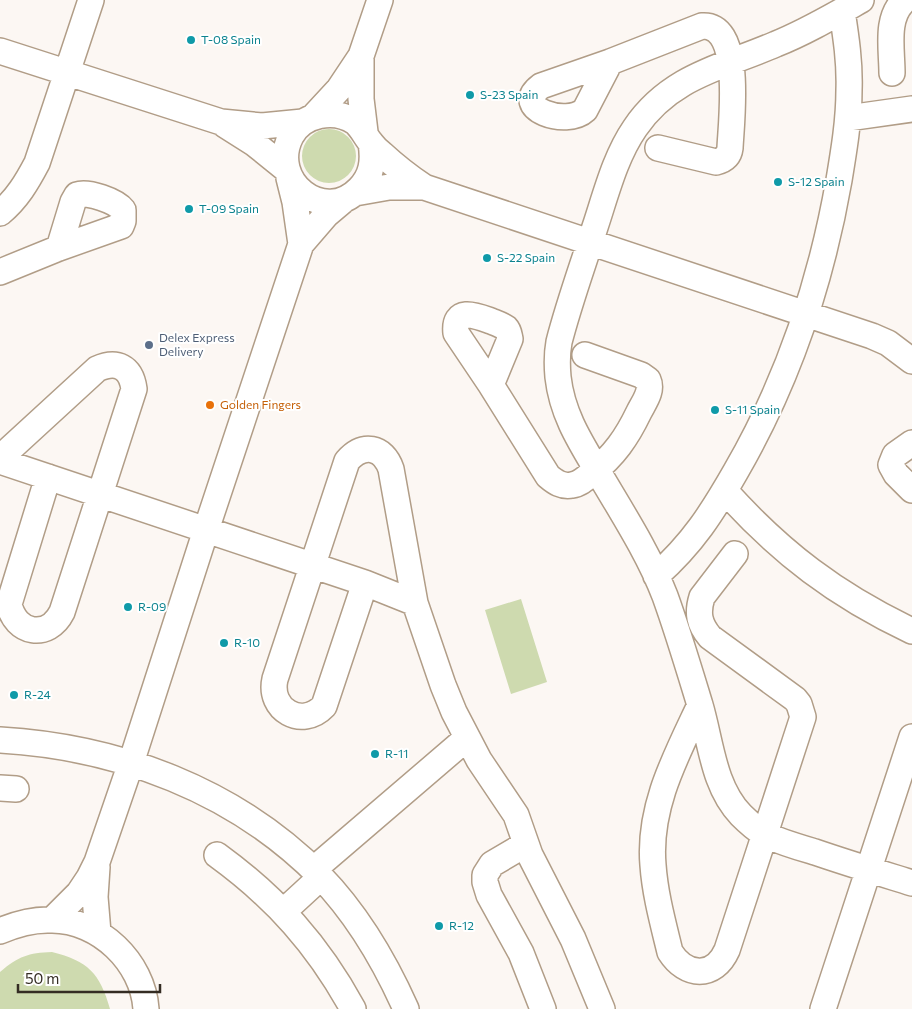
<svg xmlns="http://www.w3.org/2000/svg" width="912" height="1009" viewBox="0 0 912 1009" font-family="Commissioner,sans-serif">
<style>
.green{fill:#cedaaf}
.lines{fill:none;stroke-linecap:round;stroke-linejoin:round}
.minor-casing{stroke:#b19d87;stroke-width:28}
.minor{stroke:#fff;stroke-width:25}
.culture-dot{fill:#0f9aa8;stroke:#fff;stroke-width:2}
.service-dot{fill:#5c6f8a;stroke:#fff;stroke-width:2}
.food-dot{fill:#e8710a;stroke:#fff;stroke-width:2}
.labels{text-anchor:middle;stroke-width:4;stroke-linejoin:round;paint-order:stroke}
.culture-label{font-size:12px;fill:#0d838f;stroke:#fff;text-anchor:start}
.service-label{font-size:12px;fill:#4e5e75;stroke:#fff;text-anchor:start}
.food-label{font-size:12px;fill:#c56008;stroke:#fff;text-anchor:start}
</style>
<rect width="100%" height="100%" fill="#fcf7f3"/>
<path class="green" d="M302 156a27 27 0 1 1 54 0a27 27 0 1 1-54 0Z
M 521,599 L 547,682 L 511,694 L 485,610 Z
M 52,952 C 88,961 100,973 110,1009 L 0,1009 L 0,972 C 19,956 28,953 52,952 Z"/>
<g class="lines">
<defs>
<path id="minor" d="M 861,0 C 833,16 806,32 776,44 C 723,67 670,76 635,128 C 615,157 606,194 595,227 C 583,265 569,303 559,342 C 557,353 557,366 558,377 C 562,413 579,440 597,470 C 621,511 648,552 665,596 C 678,632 689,669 700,705 C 711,742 713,786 741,815 C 748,822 756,829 764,834 C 780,842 798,847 815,852 C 847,863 880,873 912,883
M 0,51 L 221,122 L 262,126 L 303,122
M 610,62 L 585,110 C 567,127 510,109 541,86 L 610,62 L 702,26 C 744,23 731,123 730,148 C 729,156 724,160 716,162 L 658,148
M 892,73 C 892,49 885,17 905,0
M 314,116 L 339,89 L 361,56
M 848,118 L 912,109
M 225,125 L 255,144 L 286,169
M 365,132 L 361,99 L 361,56 L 380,0
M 371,143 C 374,161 372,176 359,189 C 324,225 268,181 291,136 C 303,114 334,108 355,122 C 362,128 365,136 371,143 C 374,147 378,151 382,154 C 395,166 409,177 424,187 L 872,336 L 888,343 L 912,361
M 289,178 L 295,202 L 301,244
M 355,193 L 389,187 L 424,187
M 0,213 C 17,199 27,182 37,163 L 91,0
M 0,272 L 59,248 L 121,226 L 123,221 L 123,210 C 116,201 88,191 77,195 L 73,202 L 59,248
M 491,385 L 510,339 C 509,335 509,331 506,328 C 502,325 496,323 491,321 C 477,316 453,306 456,333 L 491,385 L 548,476 C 555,482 562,487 572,485 C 580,484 586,478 592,473 C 614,456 627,437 639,412 C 644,402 653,391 648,380 L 641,375 L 585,355
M 912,443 L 895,455 L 891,465 L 896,474 L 912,490
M 0,458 L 97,369 C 117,360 131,367 134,389 L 62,612 C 48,640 15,634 9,604 L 48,477
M 0,461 L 365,583 L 415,603
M 725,491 C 781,553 836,595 912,631
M 656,576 C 693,543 712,513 736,471 C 788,381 821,283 839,180 C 844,150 849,120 849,90 C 850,63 846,37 842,11
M 365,583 L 324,706 C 302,729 268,710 275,679 L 347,461 C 363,443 383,446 391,469 L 415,603 L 443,685 L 454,712 L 479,760 L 516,815 L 530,855 L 573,939 L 602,1009
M 700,705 C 676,756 648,807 653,865 C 655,894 663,923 670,952 C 686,977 714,979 727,950 L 803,717 L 799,704 L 795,699 L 710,637 C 699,624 697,613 702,597 L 735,554
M 0,740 C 119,747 235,790 320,876 C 356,913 385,962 406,1009
M 0,788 L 16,789
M 526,844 L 492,864 L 485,875 L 485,882 L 489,895 L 521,953 L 543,1009
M 217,855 C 276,898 318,945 353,1009
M 97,867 L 95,897 L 98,933
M 313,870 L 467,738
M 284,911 L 321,877
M 53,919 L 79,893 L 89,878 L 97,862 L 131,763 L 206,530 L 301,244 L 326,215 L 345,199
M 0,931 C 16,924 33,919 52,920 C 99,920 143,962 146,1009
M 823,1009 L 912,737"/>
</defs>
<use href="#minor" class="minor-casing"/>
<use href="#minor" class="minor"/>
</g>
<g class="culture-dot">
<circle cx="191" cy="40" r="5"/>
<circle cx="470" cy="95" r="5"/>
<circle cx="778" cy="182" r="5"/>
<circle cx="189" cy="209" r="5"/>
<circle cx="487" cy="258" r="5"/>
<circle cx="715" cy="410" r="5"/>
<circle cx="128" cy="607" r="5"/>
<circle cx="224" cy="643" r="5"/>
<circle cx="14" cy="695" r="5"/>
<circle cx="375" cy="754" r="5"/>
<circle cx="439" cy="926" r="5"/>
</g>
<circle class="service-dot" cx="149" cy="345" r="5"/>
<circle class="food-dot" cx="210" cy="405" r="5"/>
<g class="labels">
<g class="culture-label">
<text x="201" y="44">T-08 Spain</text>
<text x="480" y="99">S-23 Spain</text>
<text x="788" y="186">S-12 Spain</text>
<text x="199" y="213">T-09 Spain</text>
<text x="497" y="262">S-22 Spain</text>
<text x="725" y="414">S-11 Spain</text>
<text x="138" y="611">R-09</text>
<text x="234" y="647">R-10</text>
<text x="24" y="699">R-24</text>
<text x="385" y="758">R-11</text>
<text x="449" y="930">R-12</text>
</g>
<g class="service-label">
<text x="159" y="342">Delex Express<tspan x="159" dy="14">Delivery</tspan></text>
</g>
<g class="food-label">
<text x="220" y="409">Golden Fingers</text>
</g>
</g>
<path d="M18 984v8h142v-8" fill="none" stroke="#342c23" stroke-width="2.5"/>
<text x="25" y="984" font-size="15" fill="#342c23" stroke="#ffffff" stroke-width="4" paint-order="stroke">50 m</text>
</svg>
